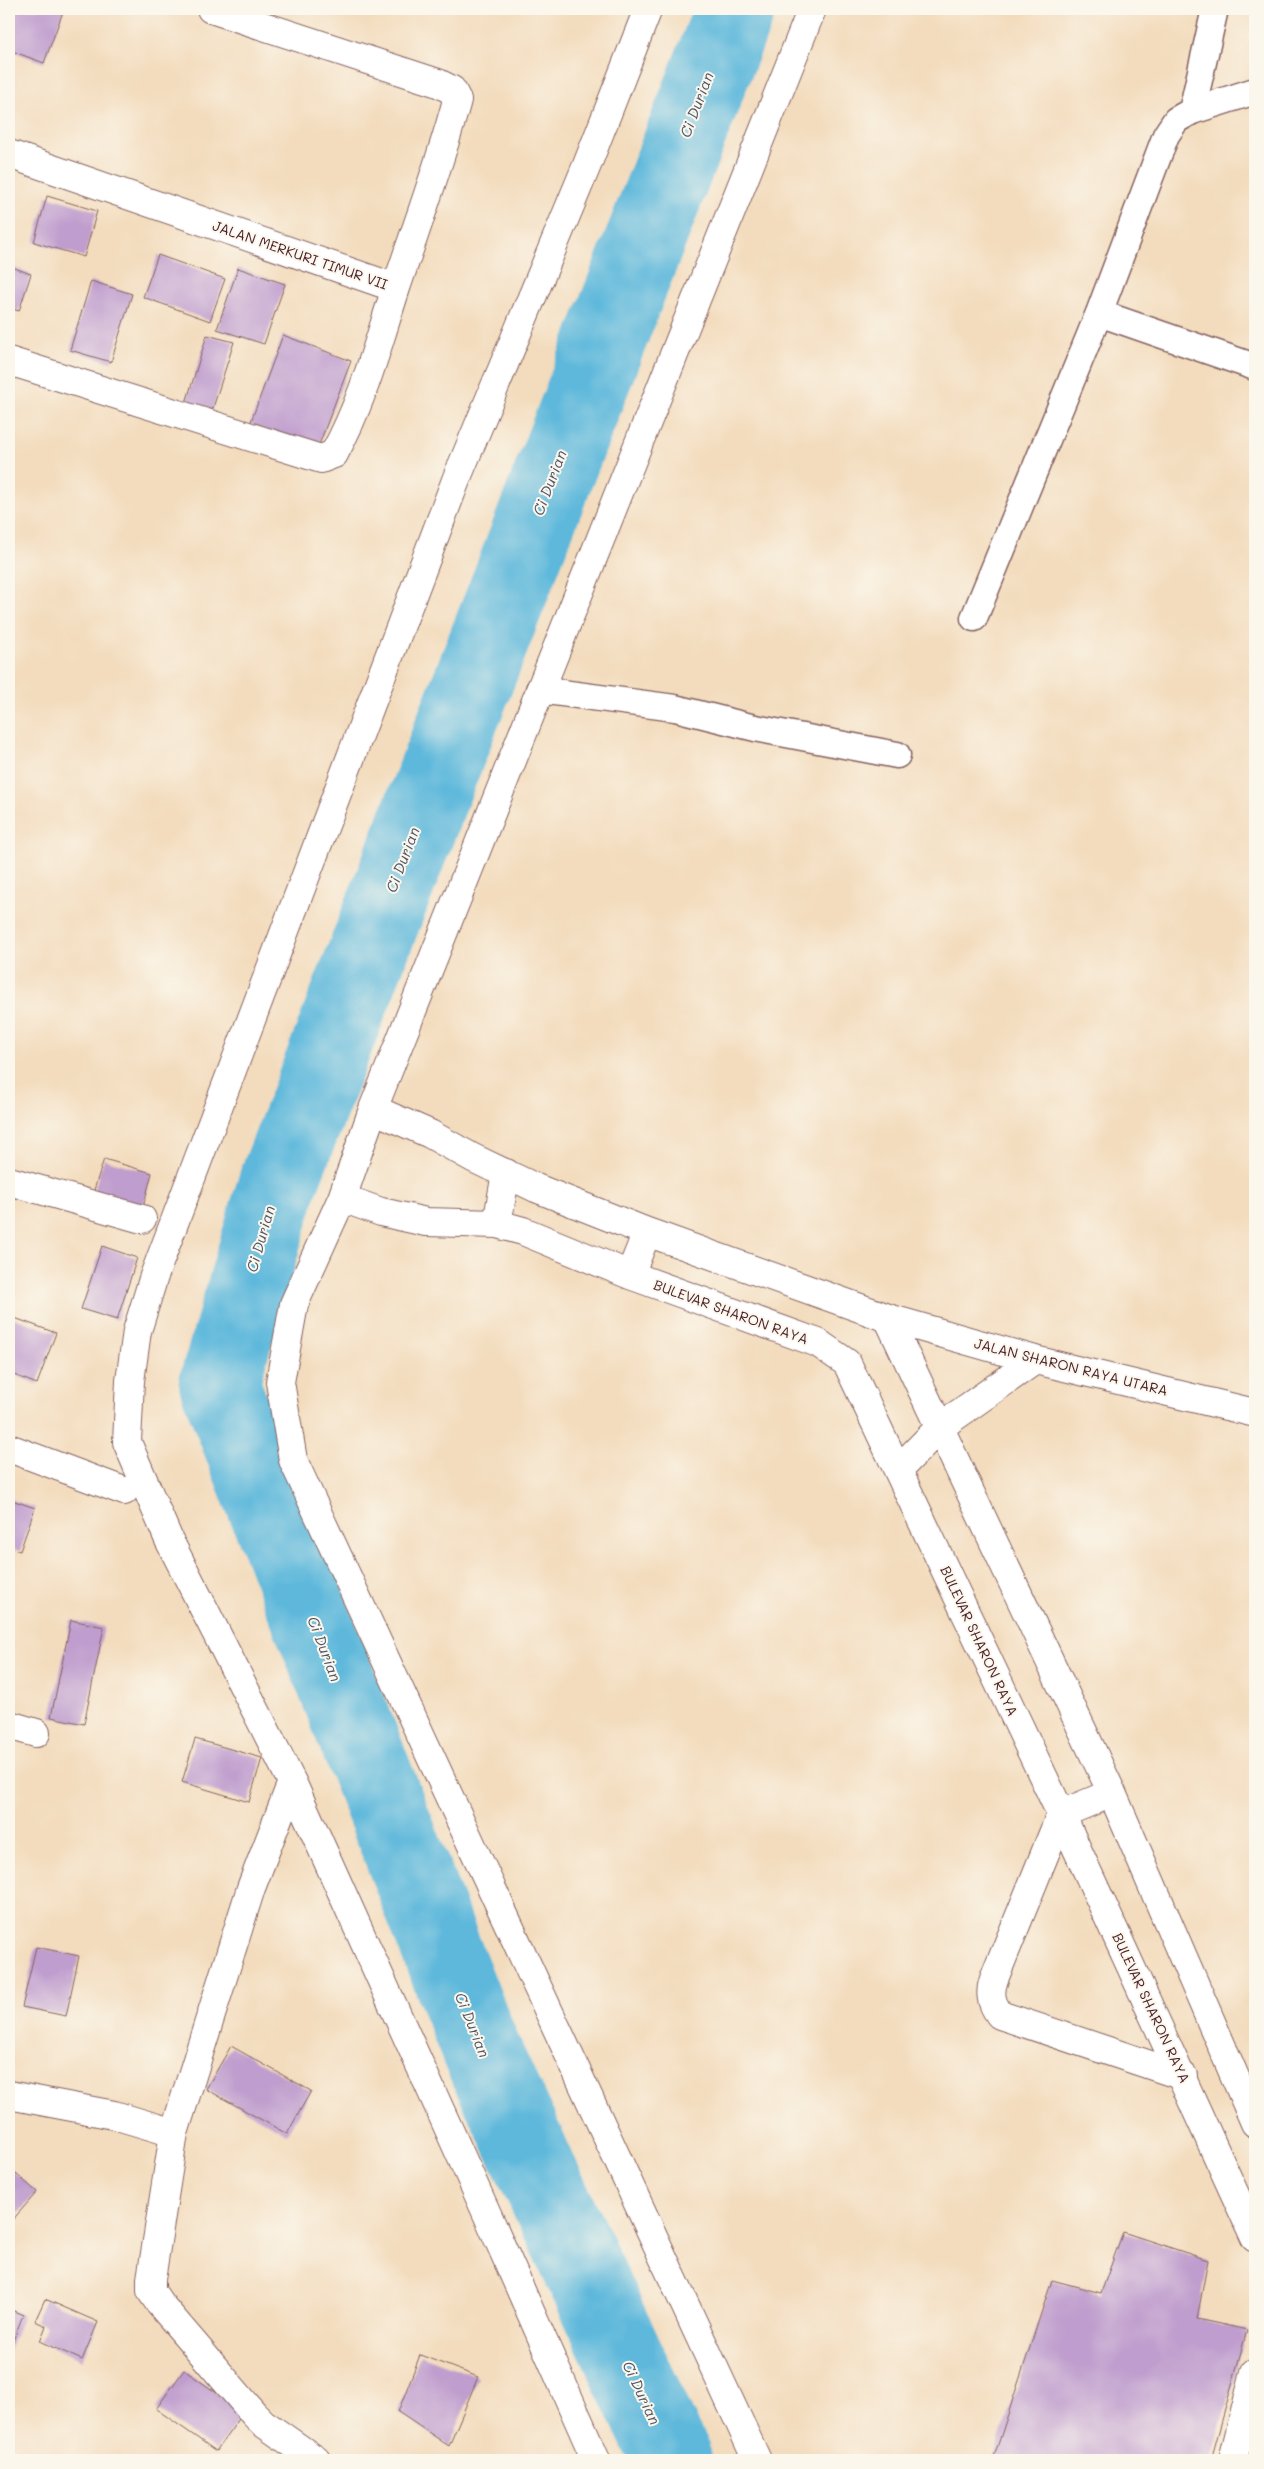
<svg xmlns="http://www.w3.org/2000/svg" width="1264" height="2469" viewBox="0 0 1264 2469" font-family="Mali,sans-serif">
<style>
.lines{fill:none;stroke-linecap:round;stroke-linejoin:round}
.river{stroke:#5db8db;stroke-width:80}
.building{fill:#bf9dce}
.lane-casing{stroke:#85615e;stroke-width:29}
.street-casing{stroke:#85615e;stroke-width:30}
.lane{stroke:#fff;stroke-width:26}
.street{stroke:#fff;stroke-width:28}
.labels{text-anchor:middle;stroke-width:4;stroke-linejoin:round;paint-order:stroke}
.street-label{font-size:14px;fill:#4a1f2b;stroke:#fbf7ec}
.water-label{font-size:15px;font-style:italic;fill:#515569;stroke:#fbf7ec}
</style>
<rect width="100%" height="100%" fill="#fbf7ec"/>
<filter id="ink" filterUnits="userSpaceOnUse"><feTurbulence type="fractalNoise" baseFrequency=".02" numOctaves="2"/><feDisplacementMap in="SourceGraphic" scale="10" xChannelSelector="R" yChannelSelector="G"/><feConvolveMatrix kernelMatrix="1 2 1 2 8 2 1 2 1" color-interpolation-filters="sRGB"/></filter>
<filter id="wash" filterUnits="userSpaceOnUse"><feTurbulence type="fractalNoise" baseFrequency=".0096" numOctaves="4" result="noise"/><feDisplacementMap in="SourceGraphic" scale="20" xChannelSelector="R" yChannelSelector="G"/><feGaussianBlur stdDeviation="1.12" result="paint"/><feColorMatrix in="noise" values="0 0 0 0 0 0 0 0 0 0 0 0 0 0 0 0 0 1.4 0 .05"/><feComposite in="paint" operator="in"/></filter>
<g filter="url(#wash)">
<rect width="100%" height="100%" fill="#f3dcbd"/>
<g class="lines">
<path class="river" d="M 672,2460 L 482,2053 L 219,1383 L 278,1183 L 735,9"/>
</g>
<g id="blocks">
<path class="building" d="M 9,9 L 64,9 L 44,63 L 9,50 Z
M 47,196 L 97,211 L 84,257 L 34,242 Z
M 158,255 L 225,279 L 210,321 L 143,297 Z
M 9,266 L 31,274 L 19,311 L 9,308 Z
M 238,268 L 285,284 L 264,344 L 217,329 Z
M 91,281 L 132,294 L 111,362 L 70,350 Z
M 207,335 L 234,342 L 211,414 L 185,406 Z
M 283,335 L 351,361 L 317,450 L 250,424 Z
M 104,1159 L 152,1173 L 143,1207 L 93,1193 Z
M 102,1246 L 137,1258 L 117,1320 L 81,1309 Z
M 9,1316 L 56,1333 L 37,1384 L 9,1373 Z
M 9,1499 L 35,1508 L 20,1551 L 9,1548 Z
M 71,1620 L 104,1627 L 84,1724 L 51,1717 Z
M 195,1739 L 262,1758 L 249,1802 L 182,1782 Z
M 36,1947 L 79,1956 L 66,2016 L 22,2007 Z
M 231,2046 L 311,2091 L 287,2134 L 206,2089 Z
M 9,2168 L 37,2192 L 9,2224 Z
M 1123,2232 L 1208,2260 L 1197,2319 L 1247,2330 L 1211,2460 L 993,2460 L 1052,2280 L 1101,2293 Z
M 45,2299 L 98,2322 L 82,2360 L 40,2341 L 46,2326 L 35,2321 Z
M 9,2309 L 23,2315 L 9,2351 Z
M 420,2355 L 478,2377 L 449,2446 L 398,2412 Z
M 184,2370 L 244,2412 L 216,2451 L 156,2409 Z"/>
</g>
</g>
<g filter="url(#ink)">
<use href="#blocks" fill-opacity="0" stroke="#85615e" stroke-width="1"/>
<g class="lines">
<defs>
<path id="lane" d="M 1192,111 L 1215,9
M 1099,313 L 1255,367
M 974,618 L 1099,313 L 1166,135 L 1176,120 L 1192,111 L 1255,91
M 539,690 L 675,708 L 755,728 L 897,755"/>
<path id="street" d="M 9,154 L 396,288
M 9,361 L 321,459 L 334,454 C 364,399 377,346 396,288 C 417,225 440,164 457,100 L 452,90 L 438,83 L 211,9
M 373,1109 L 430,1134 L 473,1158 L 536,1188 L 647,1232 L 888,1318 L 1112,1793 L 1255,2123
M 9,1181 L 142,1219
M 342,1198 L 381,1212 L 426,1222 L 497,1224 L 523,1231 L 630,1275 L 818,1343 L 847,1363 L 1061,1814 L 1255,2238
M 497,1224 L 506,1173
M 630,1275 L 647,1232
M 888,1318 L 1035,1360 L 1255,1413
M 9,1448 L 124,1491
M 898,1470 L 940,1427 L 1035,1360
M 9,1725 L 36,1733
M 292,1782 L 251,1888 L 174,2133 L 151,2279 L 151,2291 L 160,2304 L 254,2414 L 263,2423 L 316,2460
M 1112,1793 L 1061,1814 L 994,1979 C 989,1993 991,2003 1000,2015 L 1183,2076
M 9,2095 L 114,2115 L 174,2133
M 596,2460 L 488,2216 L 292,1782 L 169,1540 L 127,1442 L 130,1381 L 137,1331 L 154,1276 L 456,480 L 587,165 L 648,9
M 757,2460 L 293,1460 L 280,1382 L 294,1304 L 342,1198 L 373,1109 L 812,9
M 1233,2460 L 1255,2372"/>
</defs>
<use href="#lane" class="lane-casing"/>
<use href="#street" class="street-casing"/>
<use href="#lane" class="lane"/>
<use href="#street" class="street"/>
</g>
</g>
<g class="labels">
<g class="street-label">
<text transform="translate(300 255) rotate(19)" y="5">JALAN MERKURI TIMUR VII</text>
<text transform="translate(731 1312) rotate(20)" y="5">BULEVAR SHARON RAYA</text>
<text transform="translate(1071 1367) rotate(14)" y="5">JALAN SHARON RAYA UTARA</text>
<text transform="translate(979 1641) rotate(65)" y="5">BULEVAR SHARON RAYA</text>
<text transform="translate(1151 2008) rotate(65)" y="5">BULEVAR SHARON RAYA</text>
</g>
<g class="water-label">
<text transform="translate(697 105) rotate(-69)" y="5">Ci Durian</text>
<text transform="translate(550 483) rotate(-69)" y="5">Ci Durian</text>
<text transform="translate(403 860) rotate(-69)" y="5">Ci Durian</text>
<text transform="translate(261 1239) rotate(-74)" y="5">Ci Durian</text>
<text transform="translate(324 1649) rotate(69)" y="5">Ci Durian</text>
<text transform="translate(472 2025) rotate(68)" y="5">Ci Durian</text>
<text transform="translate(641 2393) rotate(65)" y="5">Ci Durian</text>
</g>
</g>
<rect width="1264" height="2469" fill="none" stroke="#fbf7ec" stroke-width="30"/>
</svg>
